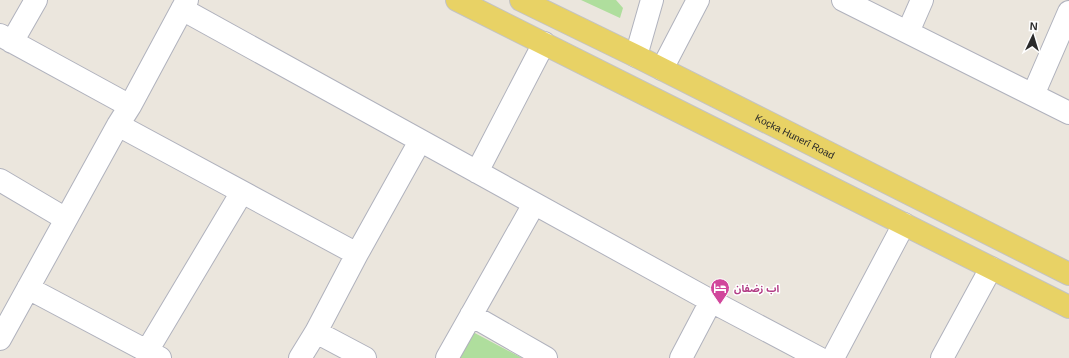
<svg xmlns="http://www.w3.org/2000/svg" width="1069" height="358" viewBox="0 0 1069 358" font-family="Helvetica,'Noto Sans Arabic',sans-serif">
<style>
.green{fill:#afde9d}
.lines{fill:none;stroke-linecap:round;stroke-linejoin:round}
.minor-casing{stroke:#b0b2bd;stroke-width:24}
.major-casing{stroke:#c3c3c3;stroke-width:24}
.minor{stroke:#fff;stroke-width:22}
.major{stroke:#e8d265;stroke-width:22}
.labels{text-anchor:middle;stroke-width:3;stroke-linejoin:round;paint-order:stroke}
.street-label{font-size:10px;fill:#2a2a2a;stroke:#fff}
.hotel-label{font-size:10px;font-weight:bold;fill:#b23c85;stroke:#fff;text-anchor:start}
</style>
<rect width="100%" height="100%" fill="#ebe6dd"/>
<path class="green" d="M 581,0 L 616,0 L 623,8 L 620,18 Z
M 471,331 L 522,358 L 457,358 Z"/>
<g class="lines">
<defs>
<path id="minor" d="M 843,0 L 1069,113
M 182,9 L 711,301 L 819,358
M 908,32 L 922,0
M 0,35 L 130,106
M 12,42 L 36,0
M 636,56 L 652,0
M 662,69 L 698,0
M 1033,95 L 1069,12
M 118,125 L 357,254
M 477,172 L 544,43
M 0,180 L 66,219
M 28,288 L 160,358
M 471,315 L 546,358
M 316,332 L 365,358
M 0,339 L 118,125 L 130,106 L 187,0
M 147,351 L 242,192
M 300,358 L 316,332 L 357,254 L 420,141
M 447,358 L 534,204
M 681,358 L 711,301
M 833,358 L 904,224
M 942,358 L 991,268"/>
<g id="major">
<path d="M 457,0 L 1069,307"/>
<path id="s1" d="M 521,0 L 636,56 L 1069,274"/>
</g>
</defs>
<use href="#minor" class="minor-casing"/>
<use href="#major" class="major-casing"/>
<use href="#minor" class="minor"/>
<use href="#major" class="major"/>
</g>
<defs>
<symbol id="hotel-pin" viewBox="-11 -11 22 30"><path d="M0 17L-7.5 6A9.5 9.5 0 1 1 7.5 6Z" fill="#d1479c" stroke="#fff"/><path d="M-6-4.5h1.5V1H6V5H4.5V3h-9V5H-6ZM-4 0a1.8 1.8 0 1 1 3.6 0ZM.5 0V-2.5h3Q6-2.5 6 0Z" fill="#fff"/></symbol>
</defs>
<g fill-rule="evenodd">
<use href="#hotel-pin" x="709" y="277" width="22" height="30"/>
</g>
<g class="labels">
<g class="street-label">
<text dy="4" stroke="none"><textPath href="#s1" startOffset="306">Koçka Hunerî Road</textPath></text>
</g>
<g class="hotel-label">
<text x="734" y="292">اب زضفان</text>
</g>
</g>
<g transform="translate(1033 36) rotate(4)" stroke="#ffffff" stroke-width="3" paint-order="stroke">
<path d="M0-3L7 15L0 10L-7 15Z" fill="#2a2a2a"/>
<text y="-6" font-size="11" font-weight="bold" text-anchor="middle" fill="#2a2a2a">N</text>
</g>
</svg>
